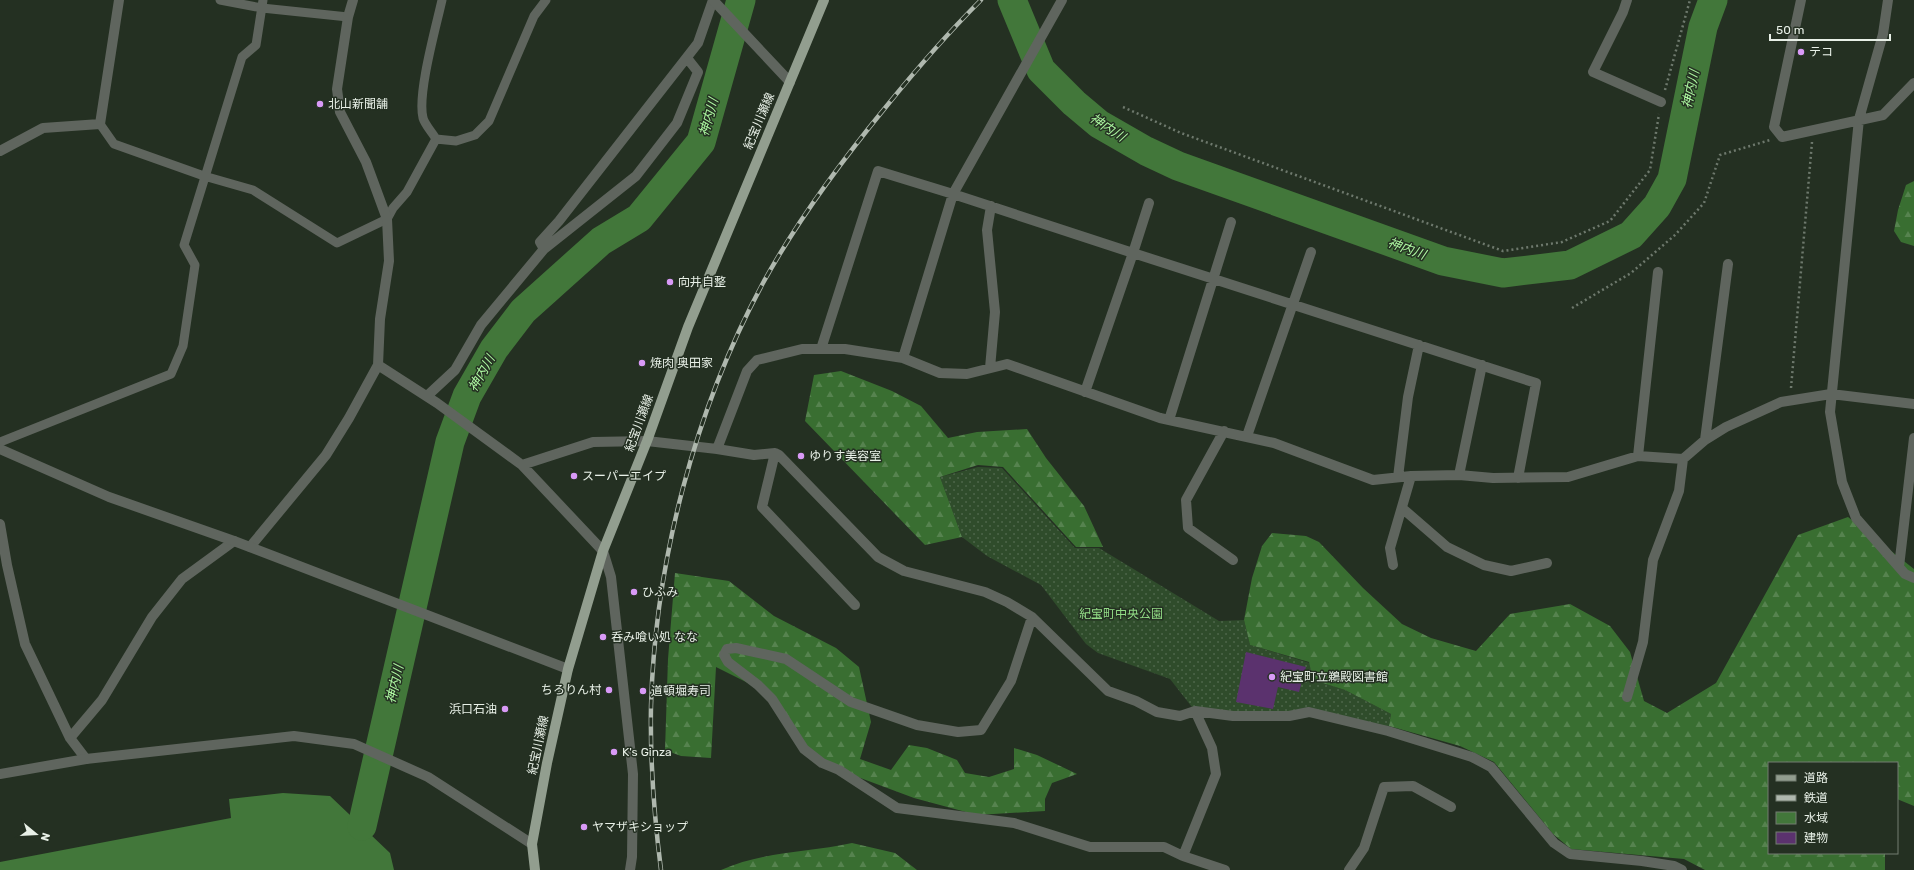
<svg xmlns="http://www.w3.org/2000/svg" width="1914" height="870" viewBox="0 0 1914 870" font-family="Rubik,'Noto Sans JP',sans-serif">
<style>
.grass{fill:url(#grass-dots)}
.forest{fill:url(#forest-firs)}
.water{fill:#42773a}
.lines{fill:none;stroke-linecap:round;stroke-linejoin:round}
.river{stroke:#42773a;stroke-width:29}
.building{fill:#5b326e}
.path{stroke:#6e796d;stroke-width:2.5;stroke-dasharray:2 3;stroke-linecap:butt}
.service{stroke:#5f655e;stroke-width:9}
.minor{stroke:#5f655e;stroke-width:10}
.tertiary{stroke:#5f655e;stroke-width:10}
.primary{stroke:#929e8f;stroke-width:10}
.rail-casing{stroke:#afb8ae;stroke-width:4.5}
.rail{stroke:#243022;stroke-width:3;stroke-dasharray:9;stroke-linecap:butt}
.poi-dot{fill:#d99af7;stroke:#243022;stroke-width:1.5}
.labels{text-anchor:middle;stroke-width:3;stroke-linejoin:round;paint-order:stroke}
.poi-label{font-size:12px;fill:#e8f0e7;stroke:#243022;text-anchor:start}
.street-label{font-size:12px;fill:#e8f0e7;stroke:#243022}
.park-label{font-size:12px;fill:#92dc86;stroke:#243022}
.water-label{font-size:13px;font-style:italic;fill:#adf8a1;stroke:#243022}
</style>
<defs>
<pattern id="grass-dots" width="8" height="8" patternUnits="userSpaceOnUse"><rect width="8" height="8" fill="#2f4c2b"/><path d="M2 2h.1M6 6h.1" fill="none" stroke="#4d664a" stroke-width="1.8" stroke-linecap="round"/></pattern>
<pattern id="forest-firs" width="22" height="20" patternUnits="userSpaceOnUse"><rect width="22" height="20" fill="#396e31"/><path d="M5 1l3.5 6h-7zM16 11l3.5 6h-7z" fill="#56834f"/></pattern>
</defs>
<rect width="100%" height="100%" fill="#243022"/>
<path class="grass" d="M 978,467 L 1002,468 L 1075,548 L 1099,548 L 1219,621 L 1244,620 L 1250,645 L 1310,663 L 1313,680 L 1345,690 L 1391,714 L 1388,731 L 1313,713 L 1195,711 L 1170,679 L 1098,653 L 1086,644 L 1041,585 L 987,556 L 962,537 L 940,477 Z"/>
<path class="forest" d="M 1914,181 L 1914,246 L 1901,242 L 1894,231 L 1898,210 L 1906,185 Z
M 841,371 L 892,391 L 921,406 L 948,438 L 977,432 L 1027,429 L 1046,458 L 1084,506 L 1103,547 L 1076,547 L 1003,467 L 978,465 L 940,477 L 962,537 L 925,545 L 805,421 L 814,375 Z
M 1848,517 L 1914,569 L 1914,806 L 1897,799 L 1897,763 L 1769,763 L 1769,853 L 1885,853 L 1885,870 L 1705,870 L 1684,859 L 1571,849 L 1553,834 L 1494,762 L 1460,746 L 1389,726 L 1388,731 L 1391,714 L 1345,690 L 1313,680 L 1309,662 L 1250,645 L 1244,620 L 1252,578 L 1262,546 L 1272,533 L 1306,536 L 1319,542 L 1363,588 L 1402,624 L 1431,638 L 1476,651 L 1510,614 L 1570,604 L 1610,626 L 1630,652 L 1644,701 L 1667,713 L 1716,683 L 1798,535 Z
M 675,573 L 729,581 L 774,616 L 836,648 L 859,667 L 871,722 L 860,759 L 891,770 L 909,745 L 927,748 L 957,760 L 965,773 L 989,777 L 1014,769 L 1014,748 L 1037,755 L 1077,774 L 1052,783 L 1045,799 L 1045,811 L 977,815 L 914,798 L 839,770 L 800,743 L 764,691 L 716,667 L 711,758 L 681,756 L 665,750 L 668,659 Z
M 852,843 L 895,853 L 917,870 L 721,870 C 764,851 807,853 852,843 Z"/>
<path class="water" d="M 283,793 L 330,796 L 390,853 L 394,870 L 0,870 L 0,862 L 231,818 L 229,799 Z"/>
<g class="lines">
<path class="river" d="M 1012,0 L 1041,70 L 1074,103 L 1099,124 L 1146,151 L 1178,166 L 1443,261 L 1503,273 L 1570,265 L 1631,235 L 1657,206 L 1672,179 L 1703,27 L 1713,0
M 362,826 L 450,442 L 467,396 L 494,349 L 523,311 L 601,241 L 639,218 L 701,142 L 741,0"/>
</g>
<path class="building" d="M 1246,652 L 1306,667 L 1299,692 L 1278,687 L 1273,709 L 1236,702 Z"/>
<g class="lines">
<path class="path" d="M 1665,90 L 1690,0
M 1123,107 L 1181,133 L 1503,251 L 1562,242 L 1610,221 L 1650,170 L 1659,114
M 1572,308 L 1631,273 L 1675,235 L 1704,203 L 1720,155 L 1770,140
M 1791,388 L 1812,142"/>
<path class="service" d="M 220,0 L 262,8 L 348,17
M 100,124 L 114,144 L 204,176 L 253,190 L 337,243 L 387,219 L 393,208 L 407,192 L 436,139 L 456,141 L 475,135 L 489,121 L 534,16 L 546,0
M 436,139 C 432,132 425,125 423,118 C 417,94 436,27 442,0
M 0,442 L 171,374 L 183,346 L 195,265 L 184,245 L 242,57 L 256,45 L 263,0"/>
<path class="minor" d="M 1627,0 L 1623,12 L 1593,72 L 1661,102
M 1801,0 L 1774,127 L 1782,137 L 1883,115 L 1914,83
M 1888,0 L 1883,34 L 1859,119 L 1830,412 L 1842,482 L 1856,518 L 1905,574 L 1914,578
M 0,151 L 43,128 L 100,124 L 119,0
M 1149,203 L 1133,253 L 1536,383 L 1518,478
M 544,249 L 636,176 L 677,123 L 698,72 L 687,58
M 821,349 L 878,171 L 953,194 L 1133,253 L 1085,392
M 903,358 L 953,194 L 1062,0
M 378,365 L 437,403 L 522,465 L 603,551 L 611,577 L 633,774 L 632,857 L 630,870
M 990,368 L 995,312 L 987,230 L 991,206
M 427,396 L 455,370 L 481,325 L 544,249 L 540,242 L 559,221 L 698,43 L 713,0
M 1169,420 L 1231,222
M 1224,431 L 1186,500 L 1188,528 L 1233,560
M 1247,436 L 1311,252
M 1705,440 L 1728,264
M 717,449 L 747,371 L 757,360 L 802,349 L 845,349 L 903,358 L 940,373 L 967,374 L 1007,364 L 1160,418 L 1274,443 L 1373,480 L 1411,476 L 1459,475 L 1493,478 L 1568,477 L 1638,456 L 1683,459 L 1705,440 L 1726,427 L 1781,402 L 1831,394 L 1914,404
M 775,453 L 762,507 L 855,605
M 1638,456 L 1658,272
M 522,465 L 593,442 L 647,441 L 717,449 L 754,455 L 775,453 L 779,455 L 878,557 L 904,571 L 985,592 L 1007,602 L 1032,617 L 1108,691 L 1136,701 L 1157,712 L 1180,716 L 1195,711 L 1233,716 L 1289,716 L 1309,712 L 1388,731 L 1472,757 L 1491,767 L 1554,843 L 1570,854 L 1642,861 L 1674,866 L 1682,870
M 1459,475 L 1482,365
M 1398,477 L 1408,397 L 1419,345
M 1402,508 L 1447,547 L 1484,565 L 1511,571 L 1547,563
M 0,524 L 7,565 L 25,644 L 70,738 L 86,759
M 250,547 L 326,455 L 349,418 L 378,365 L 380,319 L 389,261 L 387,219 L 366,162 L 340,112 L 337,89 L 348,17 L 353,0
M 1393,565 L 1390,548 L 1411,476
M 1899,567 L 1914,438
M 1032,617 L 1011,681 L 981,730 L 958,732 L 917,725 L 851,702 L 786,659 L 736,648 L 727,649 L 724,655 L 728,662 L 758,685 L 772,699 L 804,749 L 822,763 L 839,770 L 897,808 L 1014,823 L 1090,847 L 1164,847 L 1183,856 L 1216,774 L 1212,748 L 1195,711
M 1627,697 L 1643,642 L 1653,560 L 1679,491 L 1683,459
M 70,738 L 102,700 L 152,617 L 182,579 L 234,541
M 1183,856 L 1225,870
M 1349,870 L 1364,848 L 1384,787 L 1413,786 L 1451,807"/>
<path class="tertiary" d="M 713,0 L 790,82
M 0,449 L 109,497 L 234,541 L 568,669
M 0,774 L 86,759 L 294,736 L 354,744 L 428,777 L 532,844"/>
<path class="primary" d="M 535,870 L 532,844 L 547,763 L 568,669 L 603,551 L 647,441 L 688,327 L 824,0"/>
<defs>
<path id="rail" d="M 661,870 C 654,815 650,761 651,706 C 655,562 695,409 763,283 C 797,221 840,163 885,108 C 915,71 947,34 981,0"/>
</defs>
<use href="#rail" class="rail-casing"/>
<use href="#rail" class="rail"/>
</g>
<g class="poi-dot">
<circle cx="1801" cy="52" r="4"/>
<circle cx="320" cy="104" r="4"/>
<circle cx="670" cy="282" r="4"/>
<circle cx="642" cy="363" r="4"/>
<circle cx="801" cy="456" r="4"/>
<circle cx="574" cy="476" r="4"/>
<circle cx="634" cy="592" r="4"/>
<circle cx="603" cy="637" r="4"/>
<circle cx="1272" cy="677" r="4"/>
<circle cx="609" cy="690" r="4"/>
<circle cx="643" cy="691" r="4"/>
<circle cx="505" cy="709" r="4"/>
<circle cx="614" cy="752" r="4"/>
<circle cx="584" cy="827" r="4"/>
</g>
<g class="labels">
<g class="poi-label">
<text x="1809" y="56">テコ</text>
<text x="328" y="108">北山新聞舗</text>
<text x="678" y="286">向井自整</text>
<text x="650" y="367">焼肉 奥田家</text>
<text x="809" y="460">ゆりす美容室</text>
<text x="582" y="480">スーパーエイプ</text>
<text x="642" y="596">ひふみ</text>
<text x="611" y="641">呑み喰い処 なな</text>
<text x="1280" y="681">紀宝町立鵜殿図書館</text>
<text x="601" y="694" text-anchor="end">ちろりん村</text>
<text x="651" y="695">道頓堀寿司</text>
<text x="497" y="713" text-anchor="end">浜口石油</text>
<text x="622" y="756">K's Ginza</text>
<text x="592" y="831">ヤマザキショップ</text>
</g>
<g class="street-label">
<text transform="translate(759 121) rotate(-67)" y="4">紀宝川瀬線</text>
<text transform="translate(639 423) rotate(-70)" y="4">紀宝川瀬線</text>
<text transform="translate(538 745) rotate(-78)" y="4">紀宝川瀬線</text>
</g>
<g class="park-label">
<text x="1121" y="618">紀宝町中央公園</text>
</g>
<g class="water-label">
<text transform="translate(1690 89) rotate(-78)" y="5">神内川</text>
<text transform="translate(708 117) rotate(-74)" y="5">神内川</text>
<text transform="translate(1108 127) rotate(33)" y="5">神内川</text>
<text transform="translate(1407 248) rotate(20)" y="5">神内川</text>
<text transform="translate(481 373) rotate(-60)" y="5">神内川</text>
<text transform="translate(394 684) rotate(-77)" y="5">神内川</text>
</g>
</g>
<rect x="1768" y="762" width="130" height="92" fill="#243022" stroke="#727d71"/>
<rect x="1776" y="775" width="20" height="6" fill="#929e8f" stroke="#727d71"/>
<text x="1804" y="782" font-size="12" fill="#e8f0e7">道路</text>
<rect x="1776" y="795" width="20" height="6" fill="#afb8ae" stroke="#727d71"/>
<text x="1804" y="802" font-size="12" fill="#e8f0e7">鉄道</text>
<rect x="1776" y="812" width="20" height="12" fill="#42773a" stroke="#727d71"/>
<text x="1804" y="822" font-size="12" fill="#e8f0e7">水域</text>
<rect x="1776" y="832" width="20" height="12" fill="#5b326e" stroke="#727d71"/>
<text x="1804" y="842" font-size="12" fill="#e8f0e7">建物</text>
<g transform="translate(36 834) rotate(108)" stroke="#243022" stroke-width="3" paint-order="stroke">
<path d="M0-3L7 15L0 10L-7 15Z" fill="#e8f0e7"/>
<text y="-6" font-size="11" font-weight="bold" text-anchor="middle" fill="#e8f0e7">N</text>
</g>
<path d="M1770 34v6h120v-6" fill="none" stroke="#e8f0e7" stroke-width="2"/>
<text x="1776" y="34" font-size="12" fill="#e8f0e7" stroke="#243022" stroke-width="3" paint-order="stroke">50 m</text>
</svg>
